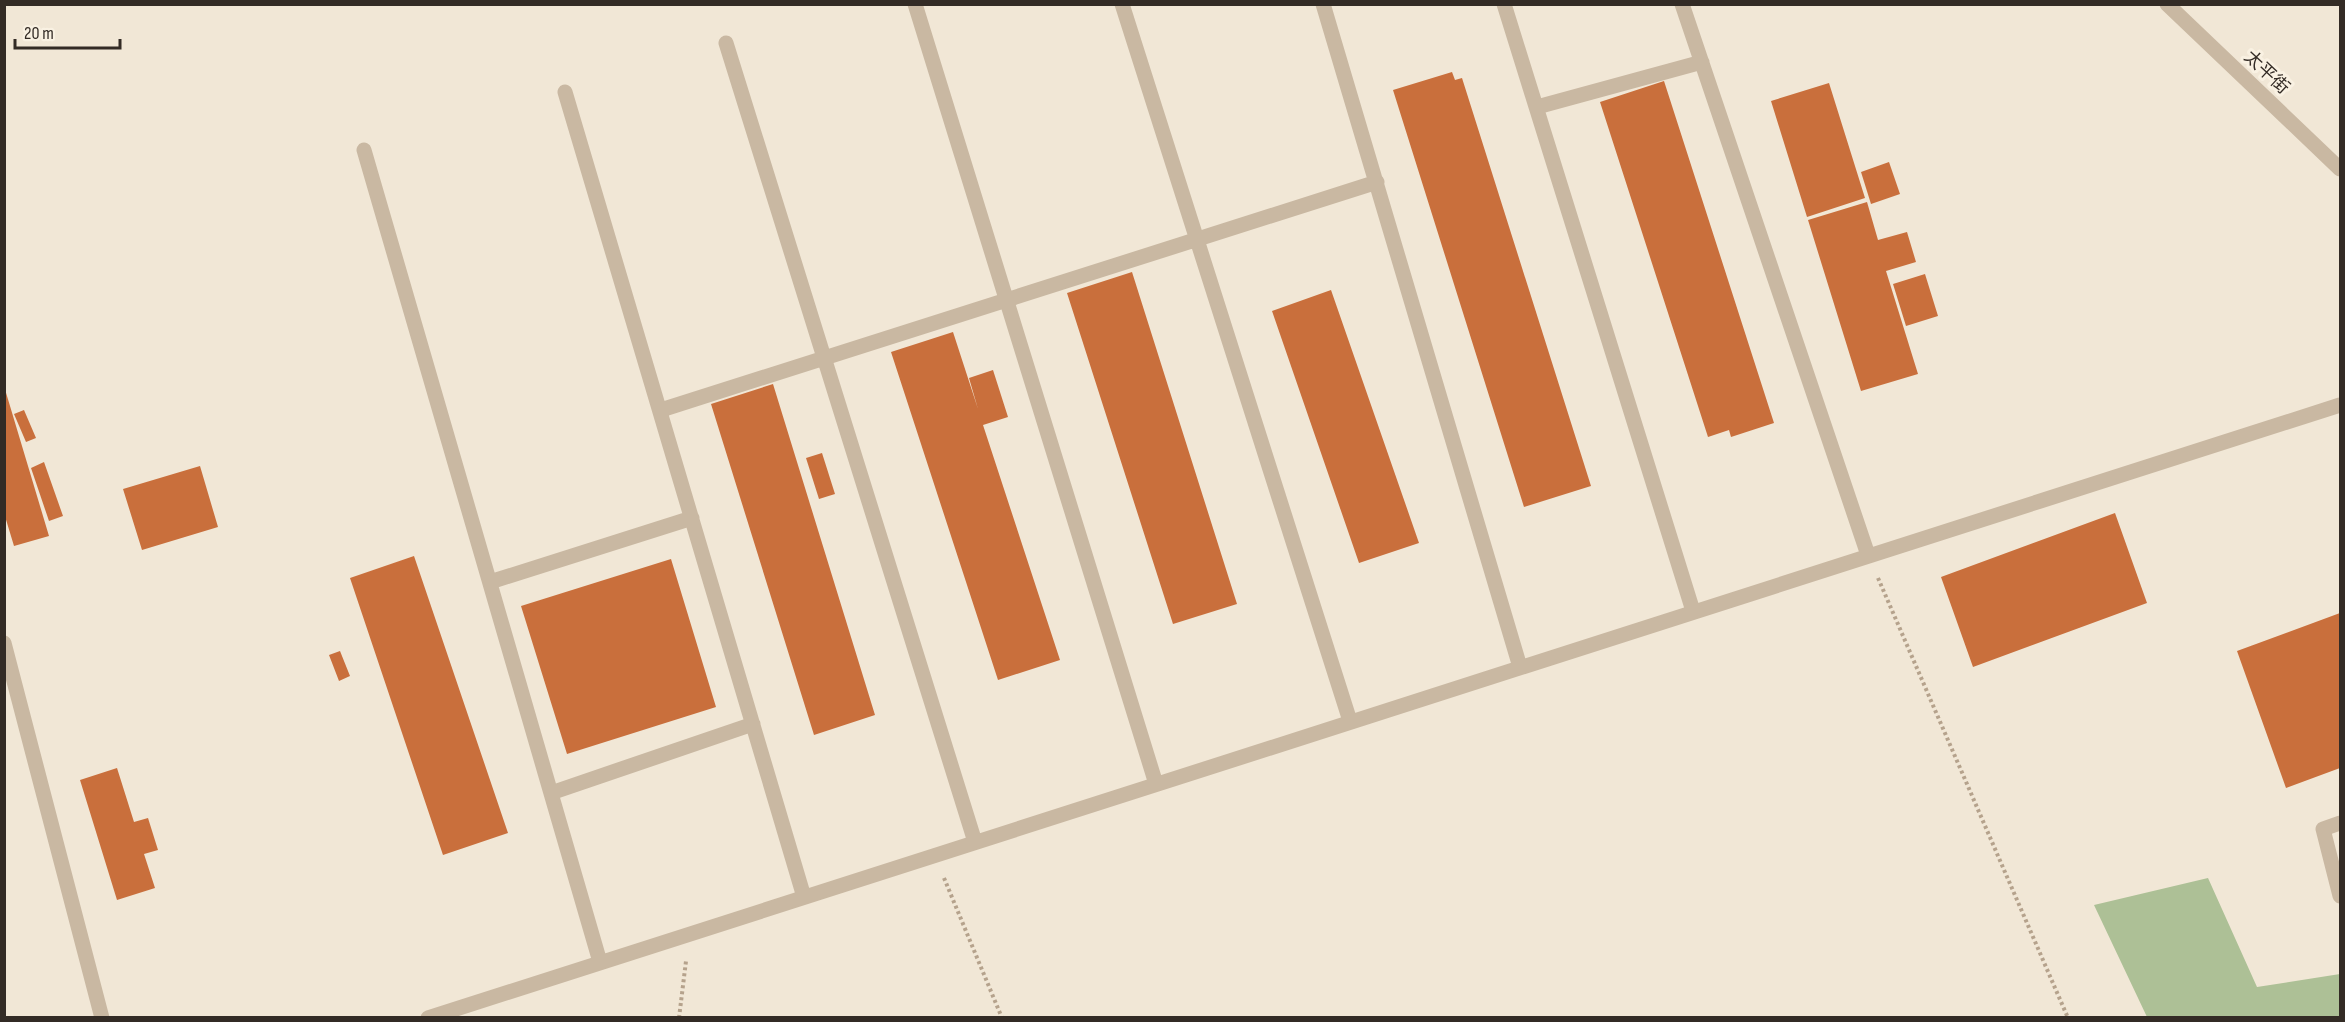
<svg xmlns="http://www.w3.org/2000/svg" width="2345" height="1022" viewBox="0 0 2345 1022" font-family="'Sofia Sans Condensed','Noto Sans TC',sans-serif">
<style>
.green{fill:#adc096}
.building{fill:#c96f3c}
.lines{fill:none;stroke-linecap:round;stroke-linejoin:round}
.path{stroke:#b5a28c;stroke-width:4;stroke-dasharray:3 3;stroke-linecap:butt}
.service{stroke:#c9b8a2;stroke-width:15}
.minor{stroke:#c9b8a2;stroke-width:15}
.labels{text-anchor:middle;stroke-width:6;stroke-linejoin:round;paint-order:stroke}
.street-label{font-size:18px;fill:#332b25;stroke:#f9f1e2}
</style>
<rect width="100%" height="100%" fill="#f1e7d6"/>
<path class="green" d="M 2208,878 L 2257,987 L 2340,974 L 2340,1017 L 2147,1017 L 2094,905 Z"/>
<path class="building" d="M 1452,72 L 1455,80 L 1462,78 L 1591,486 L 1524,507 L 1393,90 Z
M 1664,81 L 1774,423 L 1731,437 L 1729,430 L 1708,437 L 1600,102 Z
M 1829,83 L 1865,198 L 1807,217 L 1771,101 Z
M 1889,162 L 1900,194 L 1871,204 L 1861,172 Z
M 1867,202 L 1878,240 L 1907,232 L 1916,262 L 1886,271 L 1918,374 L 1861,391 L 1808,220 Z
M 1132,272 L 1237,604 L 1173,624 L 1067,293 Z
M 1925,274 L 1938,316 L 1906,326 L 1893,284 Z
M 1331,290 L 1419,543 L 1359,563 L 1272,311 Z
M 953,332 L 978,409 L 969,378 L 993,370 L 1008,417 L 983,425 L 1060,660 L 998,680 L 891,352 Z
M 773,384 L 875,715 L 814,735 L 711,404 Z
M 4,386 L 49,536 L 14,546 L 4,513 Z
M 24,410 L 36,438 L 26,442 L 14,414 Z
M 822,453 L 835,494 L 819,499 L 806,458 Z
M 44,462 L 63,516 L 49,521 L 31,468 Z
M 200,466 L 218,527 L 142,550 L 123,489 Z
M 2115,513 L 2147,603 L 1973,667 L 1941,577 Z
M 414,556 L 508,833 L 443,855 L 350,578 Z
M 671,559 L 716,707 L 567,754 L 521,606 Z
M 2340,613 L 2340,768 L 2286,788 L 2237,651 Z
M 340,651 L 350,676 L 339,681 L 329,655 Z
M 117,768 L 134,822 L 148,818 L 158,850 L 144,854 L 155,888 L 117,900 L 80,780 Z"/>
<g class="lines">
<path class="path" d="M 1878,578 L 2068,1018
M 944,878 L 1002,1018
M 679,1018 L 686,961"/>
<path class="service" d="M 915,4 L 1156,784
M 1122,4 L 1350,721
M 1323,4 L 1520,667
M 1504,4 L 1693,611
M 1682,4 L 1868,555
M 726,43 L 975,842
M 565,92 L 804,897
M 1537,107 L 1702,62
M 364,150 L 600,962
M 661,410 L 1377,182
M 490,582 L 692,518
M 4,643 L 102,1018
M 551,793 L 753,724
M 2340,823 L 2323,829 L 2340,896
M 428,1018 L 2340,405"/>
<path class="minor" d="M 2167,4 L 2340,169"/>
</g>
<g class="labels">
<g class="street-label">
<text transform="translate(2267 72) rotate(43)" y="6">太平街</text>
</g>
</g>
<rect width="2345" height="1022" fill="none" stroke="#332b25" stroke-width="12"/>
<path d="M15 39v9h105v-9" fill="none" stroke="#332b25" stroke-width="3"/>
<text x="24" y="39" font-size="18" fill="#332b25" stroke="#f9f1e2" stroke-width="4.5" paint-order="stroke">20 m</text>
</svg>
